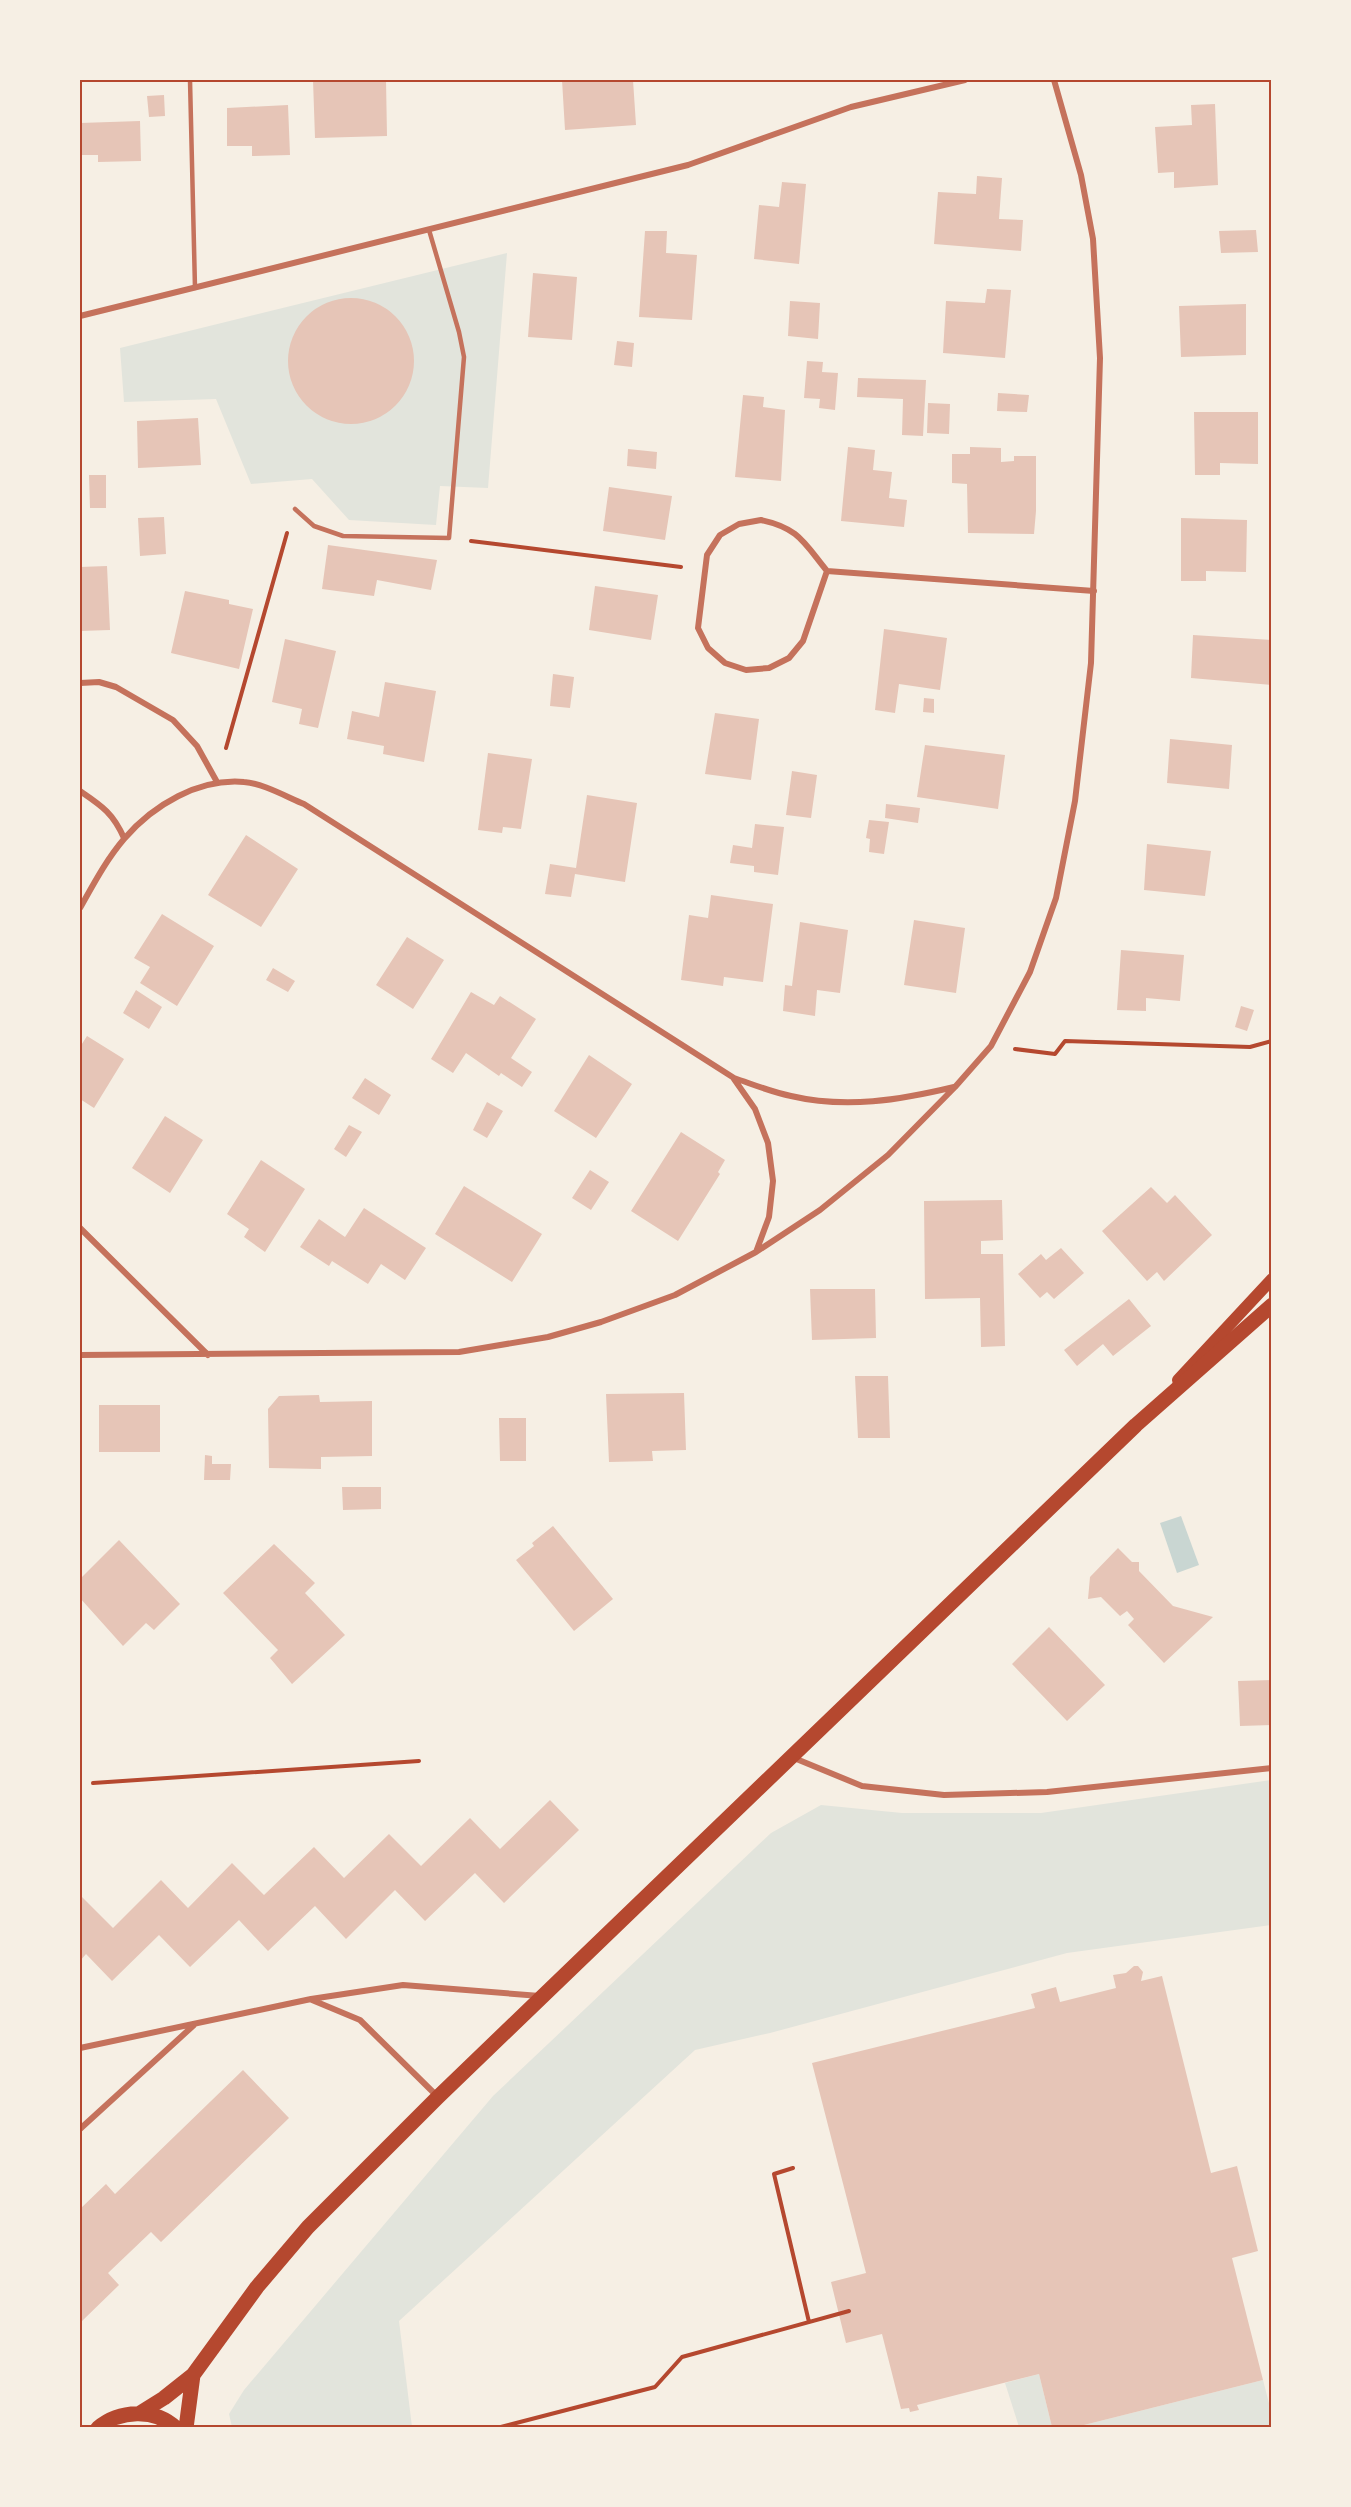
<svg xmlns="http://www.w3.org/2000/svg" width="1351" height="2507" viewBox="0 0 1351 2507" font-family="'DejaVu Sans',sans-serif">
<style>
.green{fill:#e2e4dc}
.water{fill:#c9d6d2}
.building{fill:#e6c5b7}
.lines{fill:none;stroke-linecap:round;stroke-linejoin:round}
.path{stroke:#b5482f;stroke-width:4}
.service{stroke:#c5725c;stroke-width:4.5}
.minor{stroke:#c5725c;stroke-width:6}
.secondary{stroke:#b5482f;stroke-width:12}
.primary{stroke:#b5482f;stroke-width:15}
.neatline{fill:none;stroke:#b5482f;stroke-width:2}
</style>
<rect width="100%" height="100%" fill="#f6efe4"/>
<path class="green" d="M 507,253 L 488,488 L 440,486 L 436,525 L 349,520 L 312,479 L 251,484 L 216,399 L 124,402 L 120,348 Z
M 1271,1780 L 1271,1925 L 1067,1953 L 770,2033 L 695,2050 L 399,2321 L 412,2427 L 232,2427 L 229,2414 L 244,2390 L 493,2096 L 771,1833 L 821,1805 L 902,1813 L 1041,1813 Z
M 1039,2374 L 1052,2427 L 1019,2427 L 1005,2383 Z
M 1263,2380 L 1271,2411 L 1271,2427 L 1076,2427 Z"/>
<path class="water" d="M 1181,1516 L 1199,1565 L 1177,1573 L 1160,1523 Z"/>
<path class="building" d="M 313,80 L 386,80 L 387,136 L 315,138 Z
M 562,80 L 633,80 L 636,125 L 565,130 Z
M 164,95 L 165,116 L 149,117 L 147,96 Z
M 1215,104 L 1218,185 L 1174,188 L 1174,172 L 1158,173 L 1155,127 L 1192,125 L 1191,105 Z
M 288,105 L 290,155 L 252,156 L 252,146 L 227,146 L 227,108 Z
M 140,121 L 141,161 L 98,162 L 98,155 L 80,155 L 80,123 Z
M 977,176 L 1002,178 L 999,219 L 1023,220 L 1021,251 L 934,244 L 938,192 L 976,194 Z
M 782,182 L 806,184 L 799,264 L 754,259 L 759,205 L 779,207 Z
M 1256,230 L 1258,252 L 1221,253 L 1219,231 Z
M 645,231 L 667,231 L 666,253 L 697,255 L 692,320 L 639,317 Z
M 533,273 L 577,277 L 572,340 L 528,337 Z
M 987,289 L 1011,290 L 1005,358 L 943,353 L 946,301 L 985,303 Z
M288 361a63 63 0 1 1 126 0a63 63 0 1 1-126 0Z
M 790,301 L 820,303 L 818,339 L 788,336 Z
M 1246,304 L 1246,355 L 1181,357 L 1179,306 Z
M 617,341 L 634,343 L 632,367 L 614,365 Z
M 807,361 L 823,362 L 822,372 L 838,373 L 835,410 L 819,408 L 820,399 L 804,398 Z
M 858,378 L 926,380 L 923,436 L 902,435 L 903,399 L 857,397 Z
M 998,393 L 1029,395 L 1027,412 L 997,411 Z
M 743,395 L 764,397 L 763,407 L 785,410 L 781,481 L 735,477 Z
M 928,403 L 950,404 L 949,434 L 927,433 Z
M 1194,412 L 1258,412 L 1258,464 L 1220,463 L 1220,475 L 1195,475 Z
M 198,418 L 201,465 L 138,468 L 137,421 Z
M 848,447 L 875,450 L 873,470 L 892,472 L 889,498 L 907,500 L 904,527 L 841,521 Z
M 970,447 L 1001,448 L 1001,462 L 1014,461 L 1014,456 L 1036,456 L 1036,511 L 1034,534 L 968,533 L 967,484 L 952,483 L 952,454 L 970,454 Z
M 628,449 L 657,452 L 656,469 L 627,466 Z
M 89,475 L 106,475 L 106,508 L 90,508 Z
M 609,487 L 672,496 L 665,540 L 603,531 Z
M 164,517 L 166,554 L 140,556 L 138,518 Z
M 1181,518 L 1247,520 L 1246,572 L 1206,571 L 1206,581 L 1181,581 Z
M 328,545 L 437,560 L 431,590 L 377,580 L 374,596 L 322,589 Z
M 107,566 L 110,630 L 80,631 L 80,567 Z
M 595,586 L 658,595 L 651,640 L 589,630 Z
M 185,591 L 229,600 L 229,604 L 253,609 L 239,669 L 171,653 Z
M 884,629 L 947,638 L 940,690 L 899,684 L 895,713 L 875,710 Z
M 1193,635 L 1272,640 L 1272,685 L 1191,678 Z
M 285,639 L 336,651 L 318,728 L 299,724 L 302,709 L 272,702 Z
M 553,674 L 574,677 L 570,708 L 550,706 Z
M 385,682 L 436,691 L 424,762 L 383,754 L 384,746 L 347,739 L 352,711 L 379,717 Z
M 924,698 L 934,699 L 934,713 L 923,712 Z
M 715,713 L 759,719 L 751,780 L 705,774 Z
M 1170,739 L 1232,745 L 1229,789 L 1167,783 Z
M 925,745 L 1005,755 L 998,809 L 917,797 Z
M 488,753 L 532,759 L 521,829 L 503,827 L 502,833 L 478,830 Z
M 792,771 L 817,775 L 811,818 L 786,815 Z
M 587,795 L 637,803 L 625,882 L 575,874 L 571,897 L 545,894 L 550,864 L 576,868 Z
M 886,804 L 920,808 L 918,823 L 885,818 Z
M 869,820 L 889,822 L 884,854 L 869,852 L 870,839 L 866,838 Z
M 755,824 L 784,827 L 778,875 L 754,872 L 754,866 L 730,863 L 733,845 L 752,848 Z
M 246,835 L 298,869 L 261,927 L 208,895 Z
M 1147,844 L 1211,851 L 1205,896 L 1144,890 Z
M 711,895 L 773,904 L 763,982 L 724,977 L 723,986 L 681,980 L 689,915 L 708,918 Z
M 162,914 L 214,946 L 177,1006 L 140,983 L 150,967 L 134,958 Z
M 914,920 L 965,928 L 956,993 L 904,985 Z
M 800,922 L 848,930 L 840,993 L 817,990 L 815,1016 L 783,1011 L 785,985 L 792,986 Z
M 407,937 L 444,960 L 413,1009 L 376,985 Z
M 1121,950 L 1184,955 L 1180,1001 L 1146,998 L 1146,1011 L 1117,1010 Z
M 273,968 L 295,981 L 288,992 L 266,980 Z
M 136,990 L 162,1007 L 149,1029 L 123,1013 Z
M 471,992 L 494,1005 L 500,996 L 536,1019 L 511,1058 L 532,1072 L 522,1087 L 501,1073 L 499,1076 L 466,1053 L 453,1073 L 431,1059 Z
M 1241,1006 L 1254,1010 L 1247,1031 L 1235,1027 Z
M 87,1036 L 124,1059 L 94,1108 L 80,1099 L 80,1047 Z
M 589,1055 L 632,1084 L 596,1138 L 554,1111 Z
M 365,1078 L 391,1095 L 379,1115 L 352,1098 Z
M 487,1102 L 503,1111 L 487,1138 L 473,1130 Z
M 165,1116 L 203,1140 L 170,1193 L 132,1168 Z
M 349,1125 L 362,1132 L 346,1157 L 334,1149 Z
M 681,1132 L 725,1160 L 718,1172 L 720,1174 L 678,1241 L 631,1211 Z
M 261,1160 L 305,1189 L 265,1252 L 244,1237 L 249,1229 L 227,1214 Z
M 590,1170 L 609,1182 L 591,1210 L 572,1198 Z
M 464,1186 L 542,1234 L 512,1282 L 435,1234 Z
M 1151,1187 L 1167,1203 L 1175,1195 L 1212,1235 L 1164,1281 L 1157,1272 L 1147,1281 L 1102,1231 Z
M 1002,1200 L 1003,1240 L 981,1241 L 981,1254 L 1003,1254 L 1005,1346 L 981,1347 L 980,1298 L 925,1299 L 924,1201 Z
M 364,1208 L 426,1248 L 405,1280 L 381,1264 L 368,1284 L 332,1261 L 329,1266 L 300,1247 L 319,1219 L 345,1237 Z
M 1061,1248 L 1084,1273 L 1054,1299 L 1047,1292 L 1040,1298 L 1018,1274 L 1041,1254 L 1046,1260 Z
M 810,1289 L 875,1289 L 876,1338 L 812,1340 Z
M 1129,1299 L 1151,1326 L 1113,1356 L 1103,1344 L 1077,1366 L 1064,1350 Z
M 855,1376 L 888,1376 L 890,1438 L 858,1438 Z
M 684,1393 L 686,1450 L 652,1451 L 653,1461 L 609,1462 L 606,1394 Z
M 319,1395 L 320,1402 L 372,1401 L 372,1456 L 321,1457 L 321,1469 L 269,1468 L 268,1409 L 279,1396 Z
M 99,1405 L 160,1405 L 160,1452 L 99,1452 Z
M 499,1418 L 526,1418 L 526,1461 L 500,1461 Z
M 205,1455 L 212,1456 L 212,1464 L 231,1464 L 230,1480 L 204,1480 Z
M 342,1487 L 381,1487 L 381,1509 L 343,1510 Z
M 553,1526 L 613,1599 L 574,1631 L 516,1560 L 534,1546 L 532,1543 Z
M 119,1540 L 180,1604 L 154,1630 L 146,1623 L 123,1646 L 80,1598 L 80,1579 Z
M 274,1544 L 315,1583 L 305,1593 L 345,1635 L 292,1684 L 270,1658 L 278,1650 L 223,1593 Z
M 1118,1548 L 1132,1562 L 1139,1562 L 1139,1571 L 1173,1606 L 1213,1617 L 1164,1663 L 1128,1625 L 1134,1619 L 1127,1611 L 1120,1616 L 1101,1597 L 1088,1599 L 1090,1577 Z
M 1049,1627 L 1105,1685 L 1067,1721 L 1012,1664 Z
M 1272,1680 L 1272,1725 L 1240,1726 L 1238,1681 Z
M 550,1800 L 579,1830 L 504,1903 L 475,1873 L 425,1921 L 395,1890 L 346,1939 L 315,1906 L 268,1951 L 239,1920 L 190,1967 L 159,1935 L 112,1981 L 86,1954 L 80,1961 L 80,1899 L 82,1897 L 113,1928 L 161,1880 L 188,1908 L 232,1863 L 264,1895 L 314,1847 L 344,1878 L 389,1834 L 421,1866 L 470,1818 L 500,1849 Z
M 1134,1966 L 1138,1966 L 1143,1972 L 1141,1981 L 1162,1976 L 1211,2173 L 1237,2166 L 1258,2251 L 1232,2258 L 1263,2380 L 1076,2427 L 1052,2427 L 1039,2374 L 917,2405 L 919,2410 L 910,2412 L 909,2408 L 901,2409 L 882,2334 L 846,2343 L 831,2282 L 866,2273 L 812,2063 L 1035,2008 L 1031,1994 L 1056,1987 L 1060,2002 L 1116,1988 L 1113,1975 L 1126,1973 Z
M 243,2070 L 289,2118 L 161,2242 L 151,2232 L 108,2273 L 119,2285 L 80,2323 L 80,2209 L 106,2184 L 115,2194 Z"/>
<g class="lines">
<path class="path" d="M 471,541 L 681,567
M 226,748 L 287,533
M 1015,1049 L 1055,1054 L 1065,1041 L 1250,1047 L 1272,1041
M 93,1783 L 419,1761
M 793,2168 L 774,2174 L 809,2322
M 497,2428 L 655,2387 L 682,2357 L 849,2311"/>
<path class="service" d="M 190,80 L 195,288
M 295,509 L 314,526 L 343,536 L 449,538 L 464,357 L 459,332 L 429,230"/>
<path class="minor" d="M 80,316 L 688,165 L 851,107 L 965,80
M 761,520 C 799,528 804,543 827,571 L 803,641 L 789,658 L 769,668 L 746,670 L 725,663 L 708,648 L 698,628 L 707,555 L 720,535 L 739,524 Z
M 827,571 L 1094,591
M 80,683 L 99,682 L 116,687 L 173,720 L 197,746 L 217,782
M 80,791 C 102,806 113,813 124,838
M 80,908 C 93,885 106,860 124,839 C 153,805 199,778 244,782 C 262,783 287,797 304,804 L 734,1078 C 752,1084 771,1092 791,1096 C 846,1109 900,1100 954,1087
M 734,1079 L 755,1109 L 768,1143 L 773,1181 L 769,1217 L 756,1252
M 80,1228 L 208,1355
M 80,1355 L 459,1352 L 548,1337 L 601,1322 L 675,1295 L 756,1252 L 820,1210 L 888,1155 L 955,1087 L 991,1046 L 1030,972 L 1056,898 L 1075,801 L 1091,663 L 1100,358 L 1093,239 L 1081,175 L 1054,80
M 794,1758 L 862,1786 L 944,1795 L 1047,1792 L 1272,1768
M 312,2000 L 360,2020 L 437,2096
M 80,2048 L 311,1999 L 403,1985 L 540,1996
M 80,2129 L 194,2025"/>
<path class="secondary" d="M 1178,1380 L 1272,1279"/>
<path class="primary" d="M 140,2413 L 164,2398 L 193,2375 L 257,2287 L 308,2227 L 438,2097 L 1136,1425 L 1272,1305
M 98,2428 C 119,2410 155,2408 176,2428
M 186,2428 L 193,2375"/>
</g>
<rect width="1351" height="2507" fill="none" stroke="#f6efe4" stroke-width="162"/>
<rect x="81" y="81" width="1189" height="2345" class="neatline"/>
</svg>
